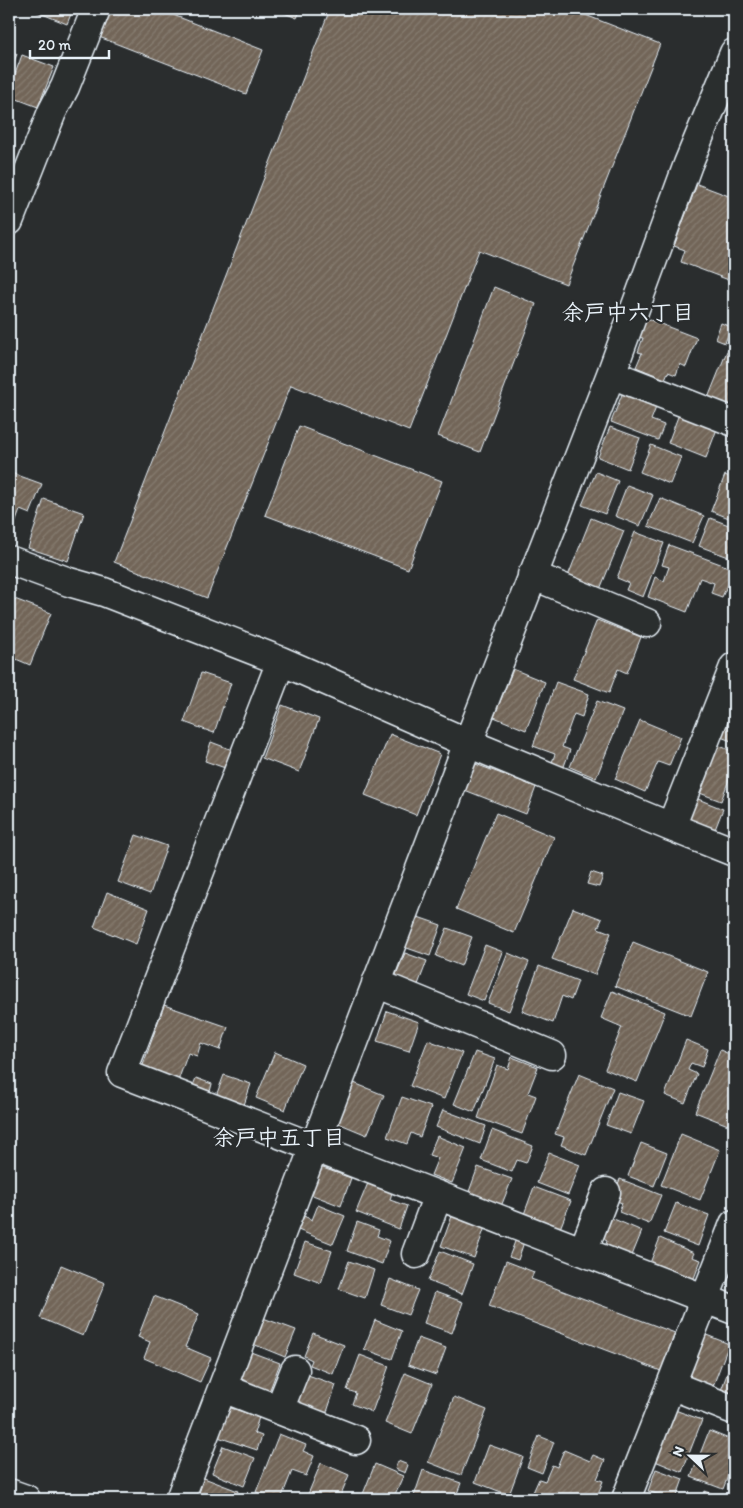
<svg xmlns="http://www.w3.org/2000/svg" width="743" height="1508" viewBox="0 0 743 1508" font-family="Itim,'Klee One',sans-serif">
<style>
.building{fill:url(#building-hatch);stroke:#e8f1f8}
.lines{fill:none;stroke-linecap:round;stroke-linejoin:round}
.minor-casing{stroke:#e8f1f8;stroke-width:31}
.minor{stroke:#2a2d2e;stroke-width:28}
.labels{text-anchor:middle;stroke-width:4.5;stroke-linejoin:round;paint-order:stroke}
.neighbourhood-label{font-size:22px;font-weight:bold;fill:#e8f1f8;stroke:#2a2d2e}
</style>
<defs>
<pattern id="building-hatch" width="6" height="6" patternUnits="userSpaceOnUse" patternTransform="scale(1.25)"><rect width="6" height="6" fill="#726558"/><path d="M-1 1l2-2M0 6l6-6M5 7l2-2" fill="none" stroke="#867c71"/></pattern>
</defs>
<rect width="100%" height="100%" fill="#2a2d2e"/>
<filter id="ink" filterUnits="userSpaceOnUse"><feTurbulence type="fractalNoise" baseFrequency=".02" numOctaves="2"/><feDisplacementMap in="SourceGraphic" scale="10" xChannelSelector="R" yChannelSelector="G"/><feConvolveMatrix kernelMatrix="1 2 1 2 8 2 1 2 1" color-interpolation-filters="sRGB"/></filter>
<g filter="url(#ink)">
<path class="building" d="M 30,9 L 73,9 L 67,24 Z
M 110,9 L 158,9 L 263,50 L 246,94 L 99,37 Z
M 274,9 L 301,9 L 297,18 Z
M 330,9 L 570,9 L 660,44 L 566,284 L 479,250 L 409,431 L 291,385 L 207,598 L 114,562 Z
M 9,50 L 17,54 L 9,74 Z
M 22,55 L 54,67 L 38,107 L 9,96 L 9,90 Z
M 697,184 L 734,198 L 734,282 L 681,262 L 685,250 L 674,246 Z
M 494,287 L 536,304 L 480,452 L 438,436 Z
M 645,318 L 697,338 L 686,367 L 680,364 L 676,375 L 668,372 L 665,379 L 636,367 L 642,353 L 638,352 L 643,338 L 638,337 Z
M 721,323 L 731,327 L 725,343 L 715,339 Z
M 727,351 L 734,354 L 734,409 L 708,398 Z
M 623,392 L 657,405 L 651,420 L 664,425 L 658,440 L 611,422 Z
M 679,414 L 717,429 L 706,458 L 668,443 Z
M 299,426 L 442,481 L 408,569 L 265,515 Z
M 610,427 L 640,438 L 628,469 L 598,457 Z
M 651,445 L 681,457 L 670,484 L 640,472 Z
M 9,472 L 42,484 L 30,514 L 20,510 L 10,538 Z
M 596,472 L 618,481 L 605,514 L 582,505 Z
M 725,475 L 734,479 L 734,520 L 711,511 Z
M 627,485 L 653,495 L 640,526 L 615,516 Z
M 660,498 L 704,516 L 692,543 L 648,526 Z
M 44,499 L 84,513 L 68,561 L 28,548 Z
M 591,518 L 624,531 L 598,594 L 566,581 Z
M 710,518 L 734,527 L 734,559 L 699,546 Z
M 635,532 L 664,543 L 643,597 L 626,590 L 629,583 L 617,578 Z
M 669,545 L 734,569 L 734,584 L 733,588 L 727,586 L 722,597 L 711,593 L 714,583 L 700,578 L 687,612 L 648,597 L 655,577 L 664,581 L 669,567 L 662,565 Z
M 12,598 L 51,613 L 30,665 L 9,656 L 9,606 Z
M 597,620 L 641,637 L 627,673 L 618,669 L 609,693 L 573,679 Z
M 513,669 L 545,682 L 526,730 L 494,717 Z
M 201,673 L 231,683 L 214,733 L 184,722 Z
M 556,682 L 589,694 L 582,717 L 574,714 L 562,747 L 570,750 L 563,769 L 551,765 L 555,754 L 533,746 Z
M 734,685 L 734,742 L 715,735 Z
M 597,701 L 623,711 L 596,778 L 570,767 Z
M 282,705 L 319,719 L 299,772 L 262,758 Z
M 640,720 L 681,737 L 669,766 L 658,762 L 645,792 L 615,779 Z
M 390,734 L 440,754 L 416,815 L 365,795 Z
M 211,742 L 235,751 L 228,769 L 205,761 Z
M 715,744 L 734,752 L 734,766 L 721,801 L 697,792 Z
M 473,763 L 536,787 L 526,814 L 462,789 Z
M 693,797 L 723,809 L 714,832 L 684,820 Z
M 496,813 L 554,837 L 514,933 L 456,909 Z
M 136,835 L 167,846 L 150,894 L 118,882 Z
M 591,872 L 603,876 L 599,887 L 587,884 Z
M 107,892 L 149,909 L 136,944 L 94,927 Z
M 573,908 L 602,919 L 598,928 L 611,933 L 595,975 L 552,959 Z
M 415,916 L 441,925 L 430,956 L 404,947 Z
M 447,928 L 472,937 L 461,966 L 436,956 Z
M 633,942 L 708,972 L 691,1016 L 615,986 Z
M 485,945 L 503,952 L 484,1001 L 466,994 Z
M 405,953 L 427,961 L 416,990 L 393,982 Z
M 508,953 L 529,962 L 509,1011 L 488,1003 Z
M 539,966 L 578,981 L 571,1000 L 562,996 L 553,1023 L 522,1011 Z
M 612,991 L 665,1012 L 637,1082 L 605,1069 L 622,1027 L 601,1018 Z
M 164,1005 L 228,1027 L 220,1050 L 201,1043 L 197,1056 L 188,1053 L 178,1081 L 142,1068 Z
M 387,1011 L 419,1022 L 409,1051 L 377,1041 Z
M 428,1040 L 462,1053 L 444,1099 L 410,1086 Z
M 686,1040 L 708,1049 L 702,1067 L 691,1063 L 688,1070 L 697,1074 L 685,1103 L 665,1095 Z
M 720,1050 L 734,1056 L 734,1111 L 728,1125 L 695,1112 Z
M 275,1052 L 303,1064 L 285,1110 L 256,1098 Z
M 475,1052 L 495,1059 L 474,1112 L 454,1104 Z
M 512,1057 L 538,1067 L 528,1093 L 536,1096 L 522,1134 L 478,1118 L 497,1065 L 508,1069 Z
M 579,1074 L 613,1088 L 586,1155 L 561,1145 L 564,1137 L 555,1134 Z
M 224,1075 L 251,1084 L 242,1111 L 214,1101 Z
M 196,1078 L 212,1084 L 209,1095 L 192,1088 Z
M 354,1083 L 384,1095 L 367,1135 L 338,1123 Z
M 618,1092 L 644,1101 L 631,1134 L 606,1125 Z
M 402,1097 L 431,1107 L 420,1137 L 411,1133 L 407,1144 L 387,1137 Z
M 443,1110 L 486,1126 L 480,1144 L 436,1127 Z
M 492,1130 L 533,1146 L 526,1163 L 517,1160 L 512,1172 L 481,1160 Z
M 681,1134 L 720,1150 L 700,1200 L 661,1185 Z
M 437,1136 L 466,1148 L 452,1183 L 431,1175 L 438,1158 L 429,1155 Z
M 641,1143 L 667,1153 L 654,1186 L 628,1176 Z
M 549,1153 L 580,1165 L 568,1195 L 537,1183 Z
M 320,1167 L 351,1178 L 341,1206 L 310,1194 Z
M 478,1167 L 512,1179 L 500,1209 L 467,1197 Z
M 620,1179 L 661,1195 L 649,1224 L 619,1212 L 622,1203 L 612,1199 Z
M 368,1183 L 392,1192 L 390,1200 L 407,1206 L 399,1229 L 356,1212 Z
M 534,1187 L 571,1201 L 559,1231 L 523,1217 Z
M 676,1203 L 709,1215 L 698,1246 L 664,1233 Z
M 318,1205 L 345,1216 L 333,1244 L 298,1230 L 304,1216 L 312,1220 Z
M 452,1216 L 485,1227 L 474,1258 L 441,1246 Z
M 609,1217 L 642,1231 L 631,1258 L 605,1247 L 607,1241 L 600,1237 Z
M 357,1222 L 379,1230 L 377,1236 L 390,1241 L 382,1264 L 347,1251 Z
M 660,1238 L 694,1253 L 692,1257 L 701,1260 L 691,1286 L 648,1268 Z
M 516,1239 L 524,1242 L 518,1260 L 509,1257 Z
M 305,1242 L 332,1251 L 321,1283 L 294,1273 Z
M 440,1251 L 473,1264 L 462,1294 L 428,1281 Z
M 349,1261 L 374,1270 L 365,1298 L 339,1289 Z
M 506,1261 L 534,1272 L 531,1279 L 675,1333 L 661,1371 L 489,1306 Z
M 61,1265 L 105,1283 L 83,1336 L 40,1318 Z
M 390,1279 L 418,1290 L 408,1315 L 381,1305 Z
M 435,1292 L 463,1302 L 452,1333 L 424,1323 Z
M 154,1296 L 199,1314 L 185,1347 L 211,1358 L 200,1382 L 144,1358 L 150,1342 L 138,1337 Z
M 263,1318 L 296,1330 L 285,1357 L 253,1344 Z
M 375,1320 L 402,1331 L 392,1359 L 364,1349 Z
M 313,1333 L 344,1345 L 333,1374 L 310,1365 L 312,1360 L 304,1356 Z
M 704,1334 L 729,1344 L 713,1386 L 688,1377 Z
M 418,1338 L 446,1348 L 436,1375 L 408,1365 Z
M 248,1351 L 280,1363 L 269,1392 L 237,1380 Z
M 360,1355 L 389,1366 L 372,1412 L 352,1404 L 356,1393 L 347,1390 Z
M 730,1366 L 734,1367 L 734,1398 L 720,1393 Z
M 405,1373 L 432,1384 L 412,1434 L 385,1423 Z
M 308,1375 L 336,1385 L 326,1415 L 297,1404 Z
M 454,1397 L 487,1410 L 461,1475 L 428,1462 Z
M 228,1407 L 259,1417 L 254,1433 L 262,1436 L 257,1450 L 218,1437 Z
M 675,1410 L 702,1420 L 682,1472 L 655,1461 Z
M 709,1431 L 734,1441 L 734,1461 L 723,1489 L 691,1477 Z
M 279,1434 L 306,1445 L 303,1451 L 314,1456 L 306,1476 L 292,1471 L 281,1499 L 274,1499 L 256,1492 Z
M 539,1436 L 554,1442 L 542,1473 L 527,1467 Z
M 489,1445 L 523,1457 L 509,1495 L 475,1482 Z
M 223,1446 L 255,1458 L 244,1486 L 212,1473 Z
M 564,1450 L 590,1461 L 593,1455 L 605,1460 L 597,1479 L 603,1481 L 596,1499 L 530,1499 L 539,1479 L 545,1481 L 552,1465 L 557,1467 Z
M 398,1461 L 408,1465 L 405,1473 L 395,1469 Z
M 321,1463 L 349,1475 L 339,1499 L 306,1499 Z
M 375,1464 L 403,1476 L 393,1499 L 361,1499 Z
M 656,1469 L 683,1479 L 676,1499 L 670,1499 L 648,1491 Z
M 423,1470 L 461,1483 L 455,1499 L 436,1494 L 434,1499 L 413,1499 Z
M 204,1478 L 238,1491 L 235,1499 L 197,1499 Z
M 705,1491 L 727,1499 L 702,1499 Z
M 483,1495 L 494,1499 L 482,1499 Z"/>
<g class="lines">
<defs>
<path id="minor" d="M 9,221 L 52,112 L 65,87 L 96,9
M 611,374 L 734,422
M 9,560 L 69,582 L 104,592 L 281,661 L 468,743 L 671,827 L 734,852
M 532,575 L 647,623
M 281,661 L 122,1073 L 734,1310
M 671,827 L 734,667
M 376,983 L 552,1055
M 583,1251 L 606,1192
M 416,1254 L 438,1195
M 671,1385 L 734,1410
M 223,1388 L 356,1440
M 279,1410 L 295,1370
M 9,1493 L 26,1499
M 180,1499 L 468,743 L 611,374 L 688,164 L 734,53
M 626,1499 L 734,1224"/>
</defs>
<use href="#minor" class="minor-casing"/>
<use href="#minor" class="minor"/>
</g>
</g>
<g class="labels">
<g class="neighbourhood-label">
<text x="628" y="320">余戸中六丁目</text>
<text x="279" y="1145">余戸中五丁目</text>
</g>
</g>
<rect width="743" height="1508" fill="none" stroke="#2a2d2e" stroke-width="30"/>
<rect x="15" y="15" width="713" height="1478" fill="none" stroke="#e8f1f8" stroke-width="2" filter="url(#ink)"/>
<g transform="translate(690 1456) rotate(292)" stroke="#2a2d2e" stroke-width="4" paint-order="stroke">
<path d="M0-4L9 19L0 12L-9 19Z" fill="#e8f1f8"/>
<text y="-8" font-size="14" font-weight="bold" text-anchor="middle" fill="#e8f1f8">N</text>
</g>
<path d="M30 50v8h79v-8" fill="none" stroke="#e8f1f8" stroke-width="2.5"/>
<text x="38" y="50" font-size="15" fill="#e8f1f8" stroke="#2a2d2e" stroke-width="4" paint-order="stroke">20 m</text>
</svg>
